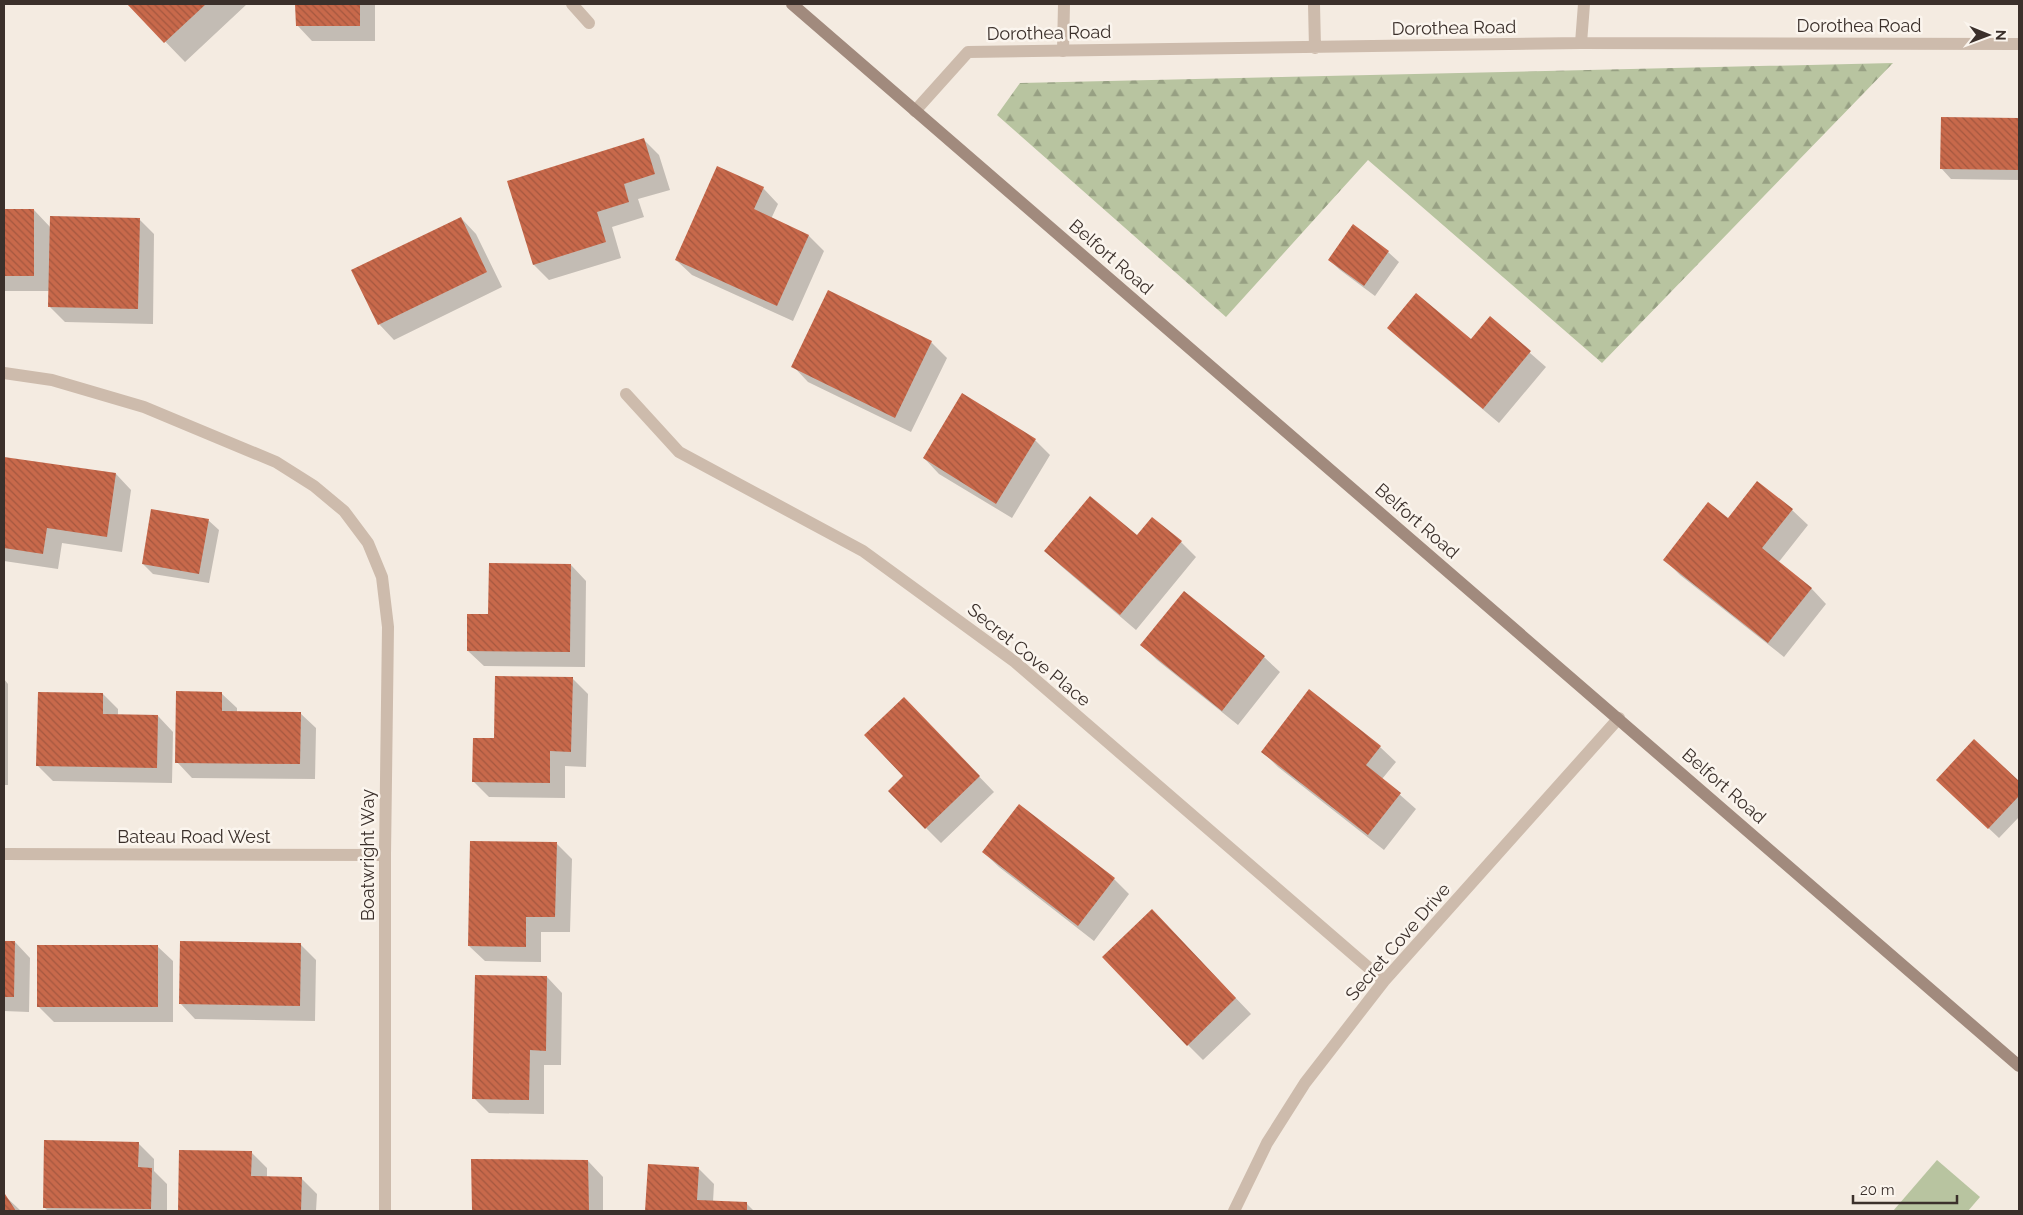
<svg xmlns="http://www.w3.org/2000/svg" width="2023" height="1215" viewBox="0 0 2023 1215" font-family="Raleway,sans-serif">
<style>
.forest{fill:url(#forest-firs)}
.park{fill:#b8c4a0}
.shadow{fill:#0003}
.building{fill:url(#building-back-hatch)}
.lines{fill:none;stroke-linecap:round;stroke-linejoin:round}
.lane{stroke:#cdbbac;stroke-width:12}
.street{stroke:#cdbbac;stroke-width:12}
.secondary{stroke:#a18a7d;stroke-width:12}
.labels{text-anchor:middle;stroke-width:5;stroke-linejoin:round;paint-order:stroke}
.street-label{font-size:18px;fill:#3b302b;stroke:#fbf5ee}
</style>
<defs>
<pattern id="forest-firs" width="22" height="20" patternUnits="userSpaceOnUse" patternTransform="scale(1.25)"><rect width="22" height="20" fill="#b8c4a0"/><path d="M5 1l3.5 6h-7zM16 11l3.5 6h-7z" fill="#97a083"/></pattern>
<pattern id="building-back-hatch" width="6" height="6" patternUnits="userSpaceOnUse" patternTransform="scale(1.25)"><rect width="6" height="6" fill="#c8694b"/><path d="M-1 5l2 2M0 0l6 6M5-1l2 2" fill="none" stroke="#a4573f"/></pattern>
</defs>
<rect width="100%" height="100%" fill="#f4ebe1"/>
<path class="forest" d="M 1893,63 L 1602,363 L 1368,160 L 1226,317 L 997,115 L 1020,83 Z"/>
<path class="park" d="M 1937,1160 L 1980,1197 L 1968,1211 L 1893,1211 Z"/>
<path class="shadow" d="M 129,4 L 247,4 L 185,62 Z
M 297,4 L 375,4 L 375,41 L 312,41 L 297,25 Z
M 1942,118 L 2019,120 L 2019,180 L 1951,179 L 1941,168 Z
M 643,139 L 659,155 L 670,190 L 638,199 L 644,217 L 612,227 L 621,258 L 549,280 L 534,265 L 508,182 Z
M 763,188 L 778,204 L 771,219 L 809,236 L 824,251 L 793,321 L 692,275 L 676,260 Z
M 4,210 L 34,210 L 51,228 L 139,219 L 154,234 L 153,324 L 65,322 L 50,307 L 50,291 L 4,291 Z
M 461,218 L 476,234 L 502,287 L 394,340 L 379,324 Z
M 1388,252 L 1399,262 L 1375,296 L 1340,270 L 1329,260 Z
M 1490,318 L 1546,367 L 1499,423 L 1404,343 L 1389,328 L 1471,341 Z
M 931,342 L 947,358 L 911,432 L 808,382 L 793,366 Z
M 1035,440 L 1050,455 L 1012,518 L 939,474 L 924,458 Z
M 4,458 L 116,474 L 131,490 L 122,552 L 62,543 L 58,569 L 4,561 Z
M 1758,483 L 1792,510 L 1808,525 L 1778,563 L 1811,588 L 1826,604 L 1784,657 L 1680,575 L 1664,559 L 1728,520 Z
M 208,520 L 219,530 L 209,583 L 153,574 L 143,564 Z
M 1137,537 L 1181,542 L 1196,557 L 1136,630 L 1061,566 L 1045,551 Z
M 571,565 L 586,581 L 585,667 L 484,666 L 468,651 Z
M 1184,592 L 1264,657 L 1280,672 L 1238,725 L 1157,660 L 1142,645 Z
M 572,678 L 588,694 L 586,767 L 565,766 L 565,798 L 489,797 L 473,781 L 495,740 Z
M 4,679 L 8,684 L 8,785 L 4,785 Z
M 221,693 L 237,708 L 237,712 L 300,713 L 316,728 L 315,779 L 192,778 L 177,762 Z
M 103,694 L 118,709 L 118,716 L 158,716 L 173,732 L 172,783 L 53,781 L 38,766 Z
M 919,714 L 994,792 L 941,843 L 926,828 Z
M 1974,741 L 2019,783 L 2019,817 L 1999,838 L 1948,790 Z
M 1380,747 L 1396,762 L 1382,779 L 1416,809 L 1384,850 L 1278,767 L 1263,752 Z
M 556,843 L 572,859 L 570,932 L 541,932 L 541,962 L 485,961 L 469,946 Z
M 983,852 L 1114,879 L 1129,894 L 1094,941 L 999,867 Z
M 1167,926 L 1251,1014 L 1203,1060 L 1188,1045 Z
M 4,942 L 15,942 L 30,958 L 29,1012 L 4,1011 Z
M 300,944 L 316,960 L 315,1021 L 195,1019 L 180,1003 Z
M 157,946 L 173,961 L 173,1022 L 54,1022 L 39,1007 Z
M 547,977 L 562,993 L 561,1065 L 544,1065 L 544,1114 L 489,1113 L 474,1098 Z
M 138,1143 L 154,1159 L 154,1171 L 167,1184 L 167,1211 L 48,1211 L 44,1207 Z
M 180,1151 L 251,1152 L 267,1168 L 267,1178 L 301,1178 L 317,1194 L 316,1211 L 179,1211 Z
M 473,1160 L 588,1161 L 603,1177 L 603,1211 L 473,1211 Z
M 649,1166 L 698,1168 L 714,1184 L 713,1202 L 747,1204 L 754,1211 L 646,1211 Z
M 5,1196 L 21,1211 L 4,1211 L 4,1197 Z"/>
<path class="building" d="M 127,4 L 206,4 L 164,43 Z
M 295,4 L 360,4 L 360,26 L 296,26 Z
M 1941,117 L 2019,118 L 2019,170 L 1940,169 Z
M 644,138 L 655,174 L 624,184 L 629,202 L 597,212 L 606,242 L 533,265 L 507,181 Z
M 717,166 L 764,187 L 754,209 L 809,235 L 777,306 L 675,260 Z
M 4,209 L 34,209 L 34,276 L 4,276 Z
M 50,216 L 140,218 L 138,309 L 48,307 Z
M 461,217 L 487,272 L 378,325 L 351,270 Z
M 1353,224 L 1389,251 L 1364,286 L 1328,260 Z
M 828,290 L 932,341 L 895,418 L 791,367 Z
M 1416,293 L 1471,339 L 1490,316 L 1531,351 L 1483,409 L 1387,328 Z
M 962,393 L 1036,439 L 996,504 L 923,458 Z
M 4,457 L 116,473 L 107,537 L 47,528 L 43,554 L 4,548 Z
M 1757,481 L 1793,509 L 1762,548 L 1812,588 L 1768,643 L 1663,560 L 1708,502 L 1728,518 Z
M 1090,496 L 1137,535 L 1152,517 L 1182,541 L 1120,615 L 1044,551 Z
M 151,509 L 209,519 L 199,574 L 142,564 Z
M 489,563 L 571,564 L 570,652 L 467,651 L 467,614 L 488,614 Z
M 1184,591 L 1265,656 L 1222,711 L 1140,645 Z
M 495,676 L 573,677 L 571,752 L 550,751 L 550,783 L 472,782 L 473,738 L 494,738 Z
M 1309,689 L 1381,746 L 1366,765 L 1401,793 L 1368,835 L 1261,752 Z
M 176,691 L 222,692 L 222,711 L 301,712 L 300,764 L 175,763 Z
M 38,692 L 103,693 L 103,714 L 158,715 L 157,768 L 36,766 Z
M 904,697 L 980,776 L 925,829 L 888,791 L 903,776 L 864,735 Z
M 1974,739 L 2019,781 L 2019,796 L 1988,829 L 1936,780 Z
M 1019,804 L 1115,878 L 1078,926 L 982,852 Z
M 470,841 L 557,842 L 555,917 L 526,917 L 526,947 L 468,946 Z
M 1152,909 L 1236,998 L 1187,1046 L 1102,957 Z
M 4,941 L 15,941 L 14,997 L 4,997 Z
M 180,941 L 301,943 L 300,1006 L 179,1004 Z
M 37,945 L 158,945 L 158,1007 L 37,1007 Z
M 475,975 L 547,976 L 546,1051 L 530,1050 L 529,1100 L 472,1099 Z
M 44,1140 L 139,1142 L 138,1167 L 152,1168 L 151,1209 L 43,1208 Z
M 179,1150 L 252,1151 L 251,1176 L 302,1177 L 301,1211 L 178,1211 Z
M 471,1159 L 588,1160 L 589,1211 L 472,1211 Z
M 648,1164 L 699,1167 L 697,1200 L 747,1202 L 747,1211 L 645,1211 Z
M 5,1194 L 16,1211 L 4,1211 L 4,1195 Z"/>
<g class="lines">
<path class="lane" d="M 572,4 L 589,23
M 1063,51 L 1064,4"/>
<path class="street" d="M 1314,4 L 1315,48
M 1581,43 L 1584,4
M 915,111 L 968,52 L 1581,43 L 2019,44
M 4,373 L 52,380 L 144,407 L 276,462 L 314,486 L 344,511 L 368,543 L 382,577 L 388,627 L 385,855 L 385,1211
M 626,394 L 679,452 L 863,551 L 1015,662 L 1384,981
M 4,854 L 385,855
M 1234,1211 L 1267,1143 L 1305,1083 L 1384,981 L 1619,718"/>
<path class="secondary" d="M 792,4 L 2019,1066"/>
</g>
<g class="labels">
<g class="street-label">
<text x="1859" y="32">Dorothea Road</text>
<text transform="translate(1454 28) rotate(-1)" y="6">Dorothea Road</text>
<text transform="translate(1049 33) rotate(-1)" y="6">Dorothea Road</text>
<text transform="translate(1111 257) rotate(41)" y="6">Belfort Road</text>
<text transform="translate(1417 521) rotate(41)" y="6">Belfort Road</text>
<text transform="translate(1029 655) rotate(39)" y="6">Secret Cove Place</text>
<text transform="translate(1724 786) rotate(41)" y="6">Belfort Road</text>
<text x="194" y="843">Bateau Road West</text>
<text transform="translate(368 855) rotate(-90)" y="6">Boatwright Way</text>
<text transform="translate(1398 942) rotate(-49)" y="6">Secret Cove Drive</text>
</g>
</g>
<rect width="2023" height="1215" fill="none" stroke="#3b302b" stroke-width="10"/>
<g transform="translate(1988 35) rotate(91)" stroke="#fbf5ee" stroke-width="4" paint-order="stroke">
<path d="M0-4L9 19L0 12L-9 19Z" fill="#3b302b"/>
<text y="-8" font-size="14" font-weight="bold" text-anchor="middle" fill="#3b302b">N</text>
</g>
<path d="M1853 1195v8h104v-8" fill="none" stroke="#3b302b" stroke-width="2.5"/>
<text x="1860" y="1195" font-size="15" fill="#3b302b" stroke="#fbf5ee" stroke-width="4" paint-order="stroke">20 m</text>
</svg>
